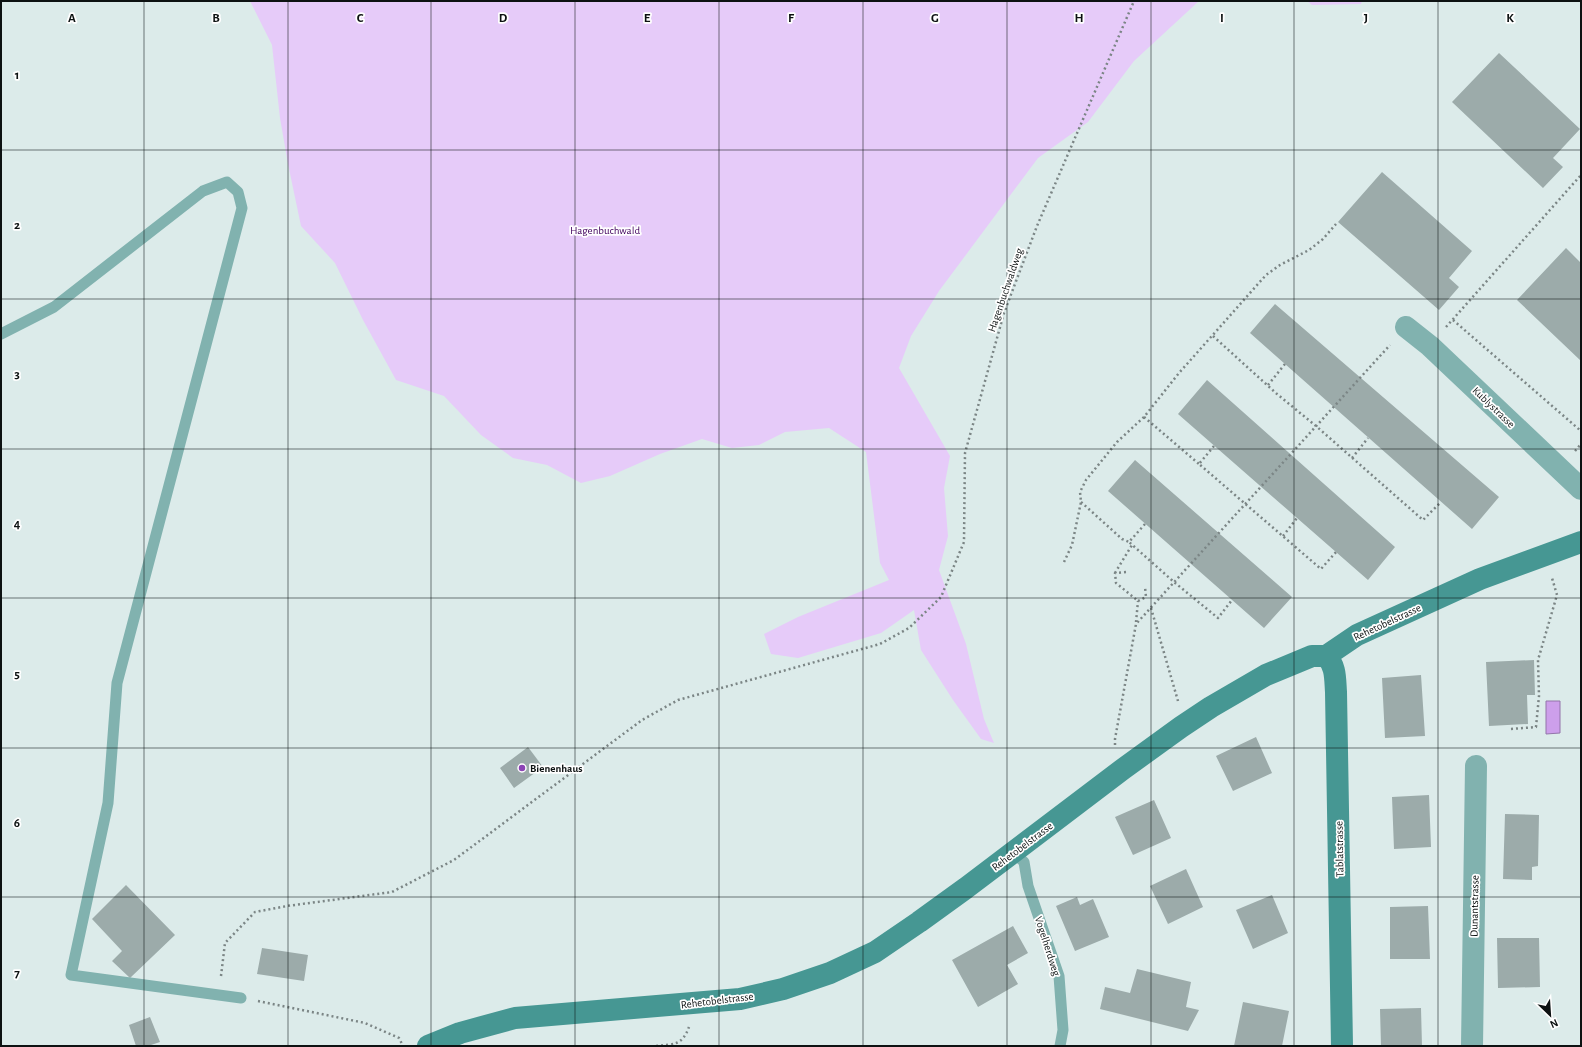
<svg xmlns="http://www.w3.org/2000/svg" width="1582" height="1047" viewBox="0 0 1582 1047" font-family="'Alegreya Sans',sans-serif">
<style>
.green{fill:#e6cbf9}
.water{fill:#cd9feb;stroke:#9375aa}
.building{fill:#9cabaa}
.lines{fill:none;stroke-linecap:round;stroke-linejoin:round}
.path{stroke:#7b8585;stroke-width:2.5;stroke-dasharray:2 3;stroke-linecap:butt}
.lane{stroke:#81b2af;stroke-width:11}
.street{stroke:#81b2af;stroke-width:22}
.secondary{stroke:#469793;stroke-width:22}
.grid{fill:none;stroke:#0d1212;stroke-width:1;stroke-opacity:0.55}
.poi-dot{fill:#8c43b5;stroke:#fff;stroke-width:1.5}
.labels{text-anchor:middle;stroke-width:3.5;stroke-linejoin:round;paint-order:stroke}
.park-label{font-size:11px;fill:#40005d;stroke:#fff}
.street-label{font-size:11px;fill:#0d1212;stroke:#fff}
.poi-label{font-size:11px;font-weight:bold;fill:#0d1212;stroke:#fff;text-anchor:start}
.grid-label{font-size:13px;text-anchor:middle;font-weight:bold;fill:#0d1212;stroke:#fff;stroke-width:3.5;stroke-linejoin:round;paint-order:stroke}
</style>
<rect width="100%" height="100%" fill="#dcebea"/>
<path class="green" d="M 250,1 L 1199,1 L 1134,61 L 1088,122 L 1038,158 L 939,291 L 911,336 L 899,368 L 950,456 L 944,488 L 948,536 L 939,570 L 966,644 L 984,719 L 994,743 L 981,739 L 953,700 L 921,650 L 914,610 L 881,633 L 798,658 L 771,654 L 764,634 L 798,617 L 889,580 L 880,563 L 866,452 L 829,428 L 785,432 L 759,445 L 732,448 L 702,439 L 660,454 L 610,476 L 581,483 L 547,465 L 513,458 L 481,435 L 444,396 L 396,380 L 363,320 L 335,263 L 301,226 L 288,164 L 280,118 L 272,45 Z
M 1307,1 L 1362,1 L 1361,4 L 1312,5 Z"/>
<path class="water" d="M 1546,701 L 1560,701 L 1560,733 L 1546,734 Z"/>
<path class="building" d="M 1499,53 L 1580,129 L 1553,158 L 1563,167 L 1543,188 L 1452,102 Z
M 1382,172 L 1472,251 L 1449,278 L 1459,287 L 1439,310 L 1338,222 Z
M 1566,248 L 1581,263 L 1581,361 L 1517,300 Z
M 1275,304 L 1499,497 L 1472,529 L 1250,333 Z
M 1207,380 L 1395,547 L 1368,580 L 1178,414 Z
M 1135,460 L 1292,597 L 1264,628 L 1108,491 Z
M 1534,660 L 1535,695 L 1527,695 L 1528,724 L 1489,726 L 1486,662 Z
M 1421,675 L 1425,736 L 1385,738 L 1382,678 Z
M 1256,737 L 1272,773 L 1233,791 L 1216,756 Z
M 528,747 L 543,767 L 514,788 L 500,768 Z
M 1429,795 L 1431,847 L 1394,849 L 1392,797 Z
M 1154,800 L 1171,838 L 1133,855 L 1115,817 Z
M 1505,814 L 1539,815 L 1538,866 L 1532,867 L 1532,880 L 1503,879 Z
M 1186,869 L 1203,907 L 1168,924 L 1150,886 Z
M 126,885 L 175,935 L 130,978 L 112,961 L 122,951 L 92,919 Z
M 1272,895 L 1288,933 L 1253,949 L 1236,910 Z
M 1077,897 L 1080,905 L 1093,899 L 1109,937 L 1075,951 L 1056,906 Z
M 1428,906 L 1430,959 L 1390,959 L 1390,907 Z
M 1013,926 L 1028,953 L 1007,965 L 1018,984 L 978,1007 L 952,960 Z
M 1497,938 L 1539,938 L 1540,987 L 1498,988 Z
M 262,948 L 308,955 L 304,981 L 257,974 Z
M 1137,969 L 1191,982 L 1186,1007 L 1199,1010 L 1188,1031 L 1100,1009 L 1105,987 L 1130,993 Z
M 1243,1002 L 1289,1011 L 1282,1046 L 1234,1046 Z
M 1421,1008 L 1422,1046 L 1381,1046 L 1380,1009 Z
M 150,1017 L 160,1042 L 148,1046 L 136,1046 L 129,1025 Z"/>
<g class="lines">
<path class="path" d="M 1453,320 L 1581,431
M 1446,327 L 1581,175
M 1213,336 L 1277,394 L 1316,426 L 1423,520 L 1441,502
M 1268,385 L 1285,364
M 1144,417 L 1199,464
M 1214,446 L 1199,464 L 1321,569 L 1336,552
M 1575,451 L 1581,444
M 1352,458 L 1368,438
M 1081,502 L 1122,539 L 1129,542
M 1145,524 L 1129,542 L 1174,582 L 1218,618 L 1232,600
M 1283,536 L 1297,518
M 1064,562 L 1072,545 L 1081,502 L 1080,492 L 1086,480 L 1117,442 L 1144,417 L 1179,373 L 1266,275 L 1280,265 L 1309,250 L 1323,239 L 1336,224
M 1126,572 L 1115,573 L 1116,583 L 1138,601
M 1115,573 L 1132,545
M 1138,601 L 1146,597 L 1145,587
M 1151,608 L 1178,701
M 1136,622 L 1138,601
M 1511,729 L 1536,727 L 1539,696 L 1538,660 L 1557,595 L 1552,578
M 1115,745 L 1115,739 L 1136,624 L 1390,345
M 221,976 L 225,943 L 255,912 L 287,906 L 392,892 L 454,860 L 642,720 L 678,700 L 880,644 L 909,628 L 941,597 L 964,542 L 965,453 L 1004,313 L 1037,226 L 1134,1
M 258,1001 L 365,1023 L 399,1038 L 403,1046
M 656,1046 C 674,1044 682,1046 689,1027"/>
<path class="lane" d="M 1,334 L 54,307 L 203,191 L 227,182 L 238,192 L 242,208 L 117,683 L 108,803 L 71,975 L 241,998
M 1013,852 L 1024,862 L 1028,886 L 1059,976 L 1063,1030 L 1060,1046"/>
<path class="street" d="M 1406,327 L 1430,346 L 1581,489
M 1472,1046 L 1476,766"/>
<path class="secondary" d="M 1326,656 C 1336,666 1335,678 1336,692 L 1342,1046
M 428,1046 L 460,1033 L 515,1018 L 740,999 L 783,989 L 830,973 L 875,952 L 919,922 L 966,888 L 1123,769 L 1181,727 L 1211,707 L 1266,675 L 1312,656 L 1326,656 L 1357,635 L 1480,579 L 1581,542"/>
</g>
<path class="grid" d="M 144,1 L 144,1046M 288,1 L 288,1046M 431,1 L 431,1046M 575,1 L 575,1046M 719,1 L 719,1046M 863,1 L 863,1046M 1007,1 L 1007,1046M 1151,1 L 1151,1046M 1294,1 L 1294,1046M 1438,1 L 1438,1046M 1,150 L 1581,150M 1,299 L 1581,299M 1,449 L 1581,449M 1,598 L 1581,598M 1,748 L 1581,748M 1,897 L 1581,897"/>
<circle class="poi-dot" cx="522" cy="768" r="4"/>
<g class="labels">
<g class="park-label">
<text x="605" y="234">Hagenbuchwald</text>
</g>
<g class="street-label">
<text transform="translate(1005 290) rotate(-71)" y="4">Hagenbuchwaldweg</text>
<text transform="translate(1494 407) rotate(44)" y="4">Kublystrasse</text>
<text transform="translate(1387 622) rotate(-25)" y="4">Rehetobelstrasse</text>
<text transform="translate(1022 846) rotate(-37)" y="4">Rehetobelstrasse</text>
<text transform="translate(1339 849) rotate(-91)" y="4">Tablatstrasse</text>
<text transform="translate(1474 906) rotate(-89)" y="4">Dunantstrasse</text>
<text transform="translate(1048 946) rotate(72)" y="4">Vogelherdweg</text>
<text transform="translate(717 1000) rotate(-7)" y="4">Rehetobelstrasse</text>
</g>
<g class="poi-label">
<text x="530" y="772">Bienenhaus</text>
</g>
</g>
<g class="grid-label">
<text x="72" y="22">A</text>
<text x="216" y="22">B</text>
<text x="360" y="22">C</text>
<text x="503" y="22">D</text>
<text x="647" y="22">E</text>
<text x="791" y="22">F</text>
<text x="935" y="22">G</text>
<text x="1079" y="22">H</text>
<text x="1222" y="22">I</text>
<text x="1366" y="22">J</text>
<text x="1510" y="22">K</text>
<text x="17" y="79">1</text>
<text x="17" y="229">2</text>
<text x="17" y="378">3</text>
<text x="17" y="528">4</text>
<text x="17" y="678">5</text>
<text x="17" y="827">6</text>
<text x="17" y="977">7</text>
</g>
<rect width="1582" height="1047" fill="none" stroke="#0d1212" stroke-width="4"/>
<g transform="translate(1550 1015) rotate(155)" stroke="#ffffff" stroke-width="3" paint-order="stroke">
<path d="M0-3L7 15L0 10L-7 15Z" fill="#0d1212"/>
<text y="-6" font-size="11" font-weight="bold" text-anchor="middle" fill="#0d1212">N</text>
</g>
</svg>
